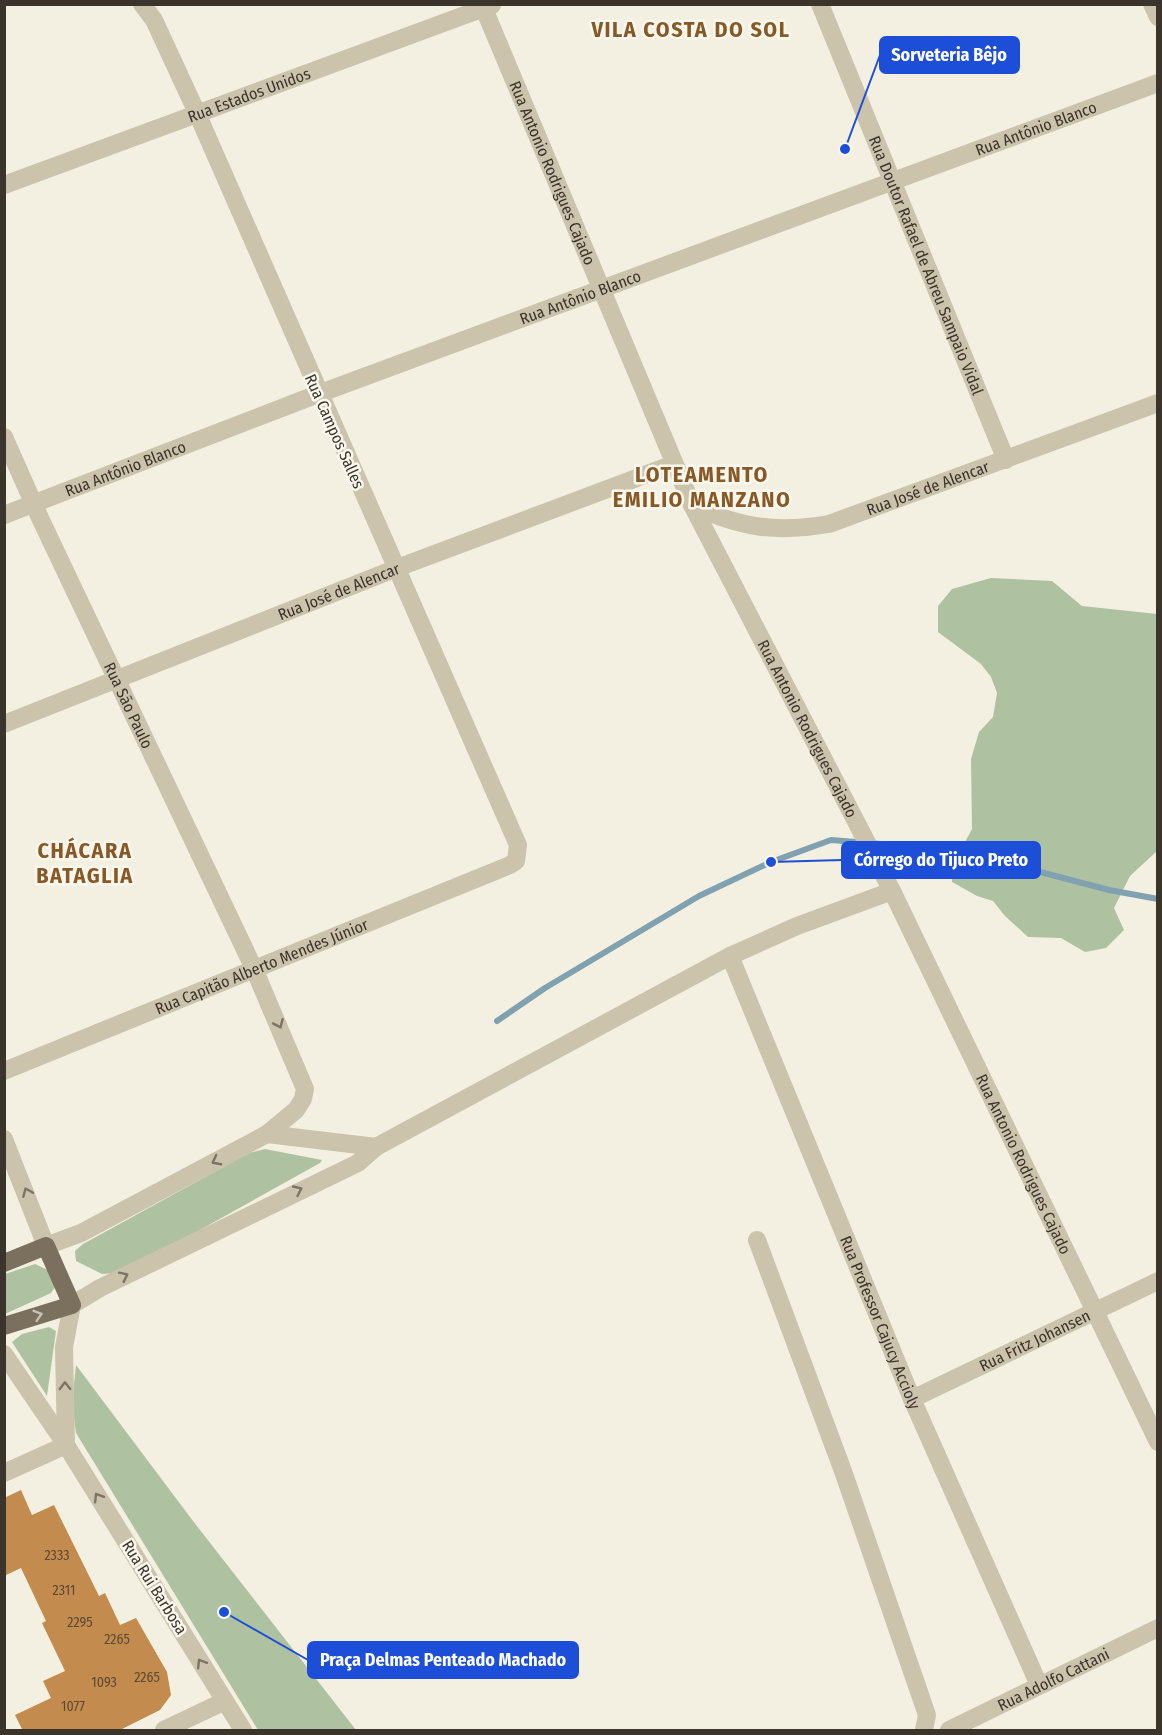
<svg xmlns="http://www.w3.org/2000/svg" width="1162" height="1735" viewBox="0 0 1162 1735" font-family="'Fira Sans Condensed',sans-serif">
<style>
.green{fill:#aec2a1}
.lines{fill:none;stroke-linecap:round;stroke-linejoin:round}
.stream{stroke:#80a1b0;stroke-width:6}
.building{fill:#c48b4f}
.minor{stroke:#ccc3ad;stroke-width:18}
.major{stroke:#7b705d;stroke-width:18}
.oneway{stroke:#7c7466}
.oneway2{stroke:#c7c2b4}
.labels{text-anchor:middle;stroke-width:5;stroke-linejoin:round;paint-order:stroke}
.number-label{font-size:14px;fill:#5c4a34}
.street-label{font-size:16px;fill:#3a342b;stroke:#faf8ee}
.district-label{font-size:22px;font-weight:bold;letter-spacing:1.5px;fill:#885825;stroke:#faf8ee}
.leader{fill:none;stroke:#1d4ed8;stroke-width:2}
.callout-dot{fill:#1d4ed8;stroke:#faf8ee;stroke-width:2}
.callout{fill:#1d4ed8;stroke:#1d4ed8;stroke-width:2}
.callout-label{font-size:18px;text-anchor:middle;font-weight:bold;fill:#fff}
</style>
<rect width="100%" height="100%" fill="#f3f0e1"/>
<path class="green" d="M 991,578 L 1052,581 L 1082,606 L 1157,614 L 1157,851 L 1130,876 L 1114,908 L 1124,930 L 1106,948 L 1085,952 L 1061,938 L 1028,937 L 1005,916 L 993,901 L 977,896 L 952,882 L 952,866 L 972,829 L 971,759 L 979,732 L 993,717 L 997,693 L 991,677 L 981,664 L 938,632 L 938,606 L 952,589 Z
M 265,1149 L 322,1160 L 320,1163 L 198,1231 L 115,1273 L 102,1274 L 76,1261 L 75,1251 L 83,1244 L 249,1153 Z
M 35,1264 L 50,1271 L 55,1287 L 51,1293 L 5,1314 L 5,1274 Z
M 49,1327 L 56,1331 L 47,1396 L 12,1342 L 22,1334 Z
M 76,1365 L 193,1521 L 356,1730 L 258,1730 L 76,1433 L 72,1403 Z"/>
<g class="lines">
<path class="stream" d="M 497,1021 L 545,988 L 699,896 L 771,862 L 831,840 L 956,850 L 1109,890 L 1158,899"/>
</g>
<path class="building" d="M 21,1490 L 32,1515 L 54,1505 L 99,1596 L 105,1593 L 120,1625 L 136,1618 L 167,1672 L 171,1695 L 160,1710 L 118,1731 L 23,1731 L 15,1715 L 51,1698 L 43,1681 L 65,1671 L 42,1623 L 46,1621 L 21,1568 L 4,1576 L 4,1498 Z"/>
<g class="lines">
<g class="minor">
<path id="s1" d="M 482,4 L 692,505 L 892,891 L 1158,1442"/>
<path id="s2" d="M 820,4 L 1006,460"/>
<path d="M 1152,4 L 1158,17"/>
<path id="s3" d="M 4,185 L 492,5"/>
<path id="s4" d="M 4,437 L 40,518 L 255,971 L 305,1089 L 303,1099 L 296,1110 L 267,1134 L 81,1233 L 46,1246 L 4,1139"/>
<path id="s5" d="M 692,505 C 740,528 776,533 829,524 L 1158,403"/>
<path id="s6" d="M 4,515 L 318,394 L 1158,83"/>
<path id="s7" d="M 4,724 L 397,568 L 674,464"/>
<path id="s8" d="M 730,956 L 912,1399 L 1039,1685"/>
<path id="s9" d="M 4,1071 L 510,865 L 516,861 L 518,845 L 197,113 L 154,20 L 142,4"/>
<path d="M 267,1134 L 376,1147"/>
<path d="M 757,1240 L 843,1471 L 927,1715 L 924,1730"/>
<path d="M 4,1354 L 66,1445 L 243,1730"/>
<path id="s10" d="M 912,1399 L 1158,1281"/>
<path d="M 66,1445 L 64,1347 L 72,1305 L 100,1288 L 358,1163 L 376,1147 L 730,956 L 797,926 L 892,891"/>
<path d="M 4,1473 L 66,1445"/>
<path d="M 164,1730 L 225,1701"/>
<path id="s11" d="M 949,1730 L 1158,1628"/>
</g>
<path class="major" d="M 4,1263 L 46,1246 L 72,1305 L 4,1326"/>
</g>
<defs><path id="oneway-chevron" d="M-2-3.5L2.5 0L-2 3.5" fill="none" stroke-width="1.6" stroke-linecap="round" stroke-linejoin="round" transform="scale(1.5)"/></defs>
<g class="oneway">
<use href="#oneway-chevron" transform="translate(279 1024) rotate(66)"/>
<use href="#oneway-chevron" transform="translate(216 1161) rotate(152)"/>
<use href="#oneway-chevron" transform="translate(298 1190) rotate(-25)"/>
<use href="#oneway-chevron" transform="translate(27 1192) rotate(-113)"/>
<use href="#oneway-chevron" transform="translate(124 1276) rotate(-26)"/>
<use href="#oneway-chevron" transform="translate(65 1386) rotate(-91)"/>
<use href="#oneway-chevron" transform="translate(98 1497) rotate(-122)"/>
<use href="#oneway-chevron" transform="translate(201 1663) rotate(-122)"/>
</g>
<use class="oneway2" href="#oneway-chevron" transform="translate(38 1315) rotate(-17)"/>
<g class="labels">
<g class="number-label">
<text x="57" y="1560">2333</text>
<text x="64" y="1595">2311</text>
<text x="80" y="1627">2295</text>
<text x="117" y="1644">2265</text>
<text x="147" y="1682">2265</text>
<text x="104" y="1687">1093</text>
<text x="73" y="1711">1077</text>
</g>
<g class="street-label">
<text dy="6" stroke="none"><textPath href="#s3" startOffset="261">Rua Estados Unidos</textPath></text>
<text dy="6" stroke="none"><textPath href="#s6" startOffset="1102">Rua Antônio Blanco</textPath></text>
<text dy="6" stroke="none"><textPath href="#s1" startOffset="183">Rua Antonio Rodrigues Cajado</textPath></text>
<text dy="6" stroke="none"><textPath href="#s2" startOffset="282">Rua Doutor Rafael de Abreu Sampaio Vidal</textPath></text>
<text dy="6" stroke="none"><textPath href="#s6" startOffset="616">Rua Antônio Blanco</textPath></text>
<text transform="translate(335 431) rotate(66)" y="6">Rua Campos Salles</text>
<text dy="6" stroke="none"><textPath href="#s6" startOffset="130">Rua Antônio Blanco</textPath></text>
<text dy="6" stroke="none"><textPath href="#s5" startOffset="246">Rua José de Alencar</textPath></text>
<text dy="6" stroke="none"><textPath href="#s7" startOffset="360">Rua José de Alencar</textPath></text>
<text dy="6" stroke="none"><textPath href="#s4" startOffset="296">Rua São Paulo</textPath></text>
<text dy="6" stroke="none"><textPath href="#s1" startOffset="795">Rua Antonio Rodrigues Cajado</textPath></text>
<text dy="6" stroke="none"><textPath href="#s9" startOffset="278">Rua Capitão Alberto Mendes Júnior</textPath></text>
<text dy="6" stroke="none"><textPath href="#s1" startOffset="1281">Rua Antonio Rodrigues Cajado</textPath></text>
<text dy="6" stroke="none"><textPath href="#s8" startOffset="396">Rua Professor Cajucy Accioly</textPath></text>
<text dy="6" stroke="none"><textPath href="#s10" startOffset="136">Rua Fritz Johansen</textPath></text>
<text transform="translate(155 1587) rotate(58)" y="6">Rua Rui Barbosa</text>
<text dy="6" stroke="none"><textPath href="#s11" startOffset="116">Rua Adolfo Cattani</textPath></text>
</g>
<g class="district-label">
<text x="691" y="37">VILA COSTA DO SOL</text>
<text x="702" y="482">LOTEAMENTO<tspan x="702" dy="25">EMILIO MANZANO</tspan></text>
<text x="85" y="858">CHÁCARA<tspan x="85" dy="25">BATAGLIA</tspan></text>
</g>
</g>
<path class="leader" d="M845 149L880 55M771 862L842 860M224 1612L308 1660"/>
<g class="callout-dot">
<circle cx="845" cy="149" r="6"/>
<circle cx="771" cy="862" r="6"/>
<circle cx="224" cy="1612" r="6"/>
</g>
<g class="callout">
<rect x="880" y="37" width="139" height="36" rx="6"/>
<rect x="842" y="842" width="198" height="36" rx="6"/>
<rect x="308" y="1642" width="270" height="36" rx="6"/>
</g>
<g class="callout-label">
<text x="949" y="61">Sorveteria Bêjo</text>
<text x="941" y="866">Córrego do Tijuco Preto</text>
<text x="443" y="1666">Praça Delmas Penteado Machado</text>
</g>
<rect width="1162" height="1735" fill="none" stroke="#3a342b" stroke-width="12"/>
</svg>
